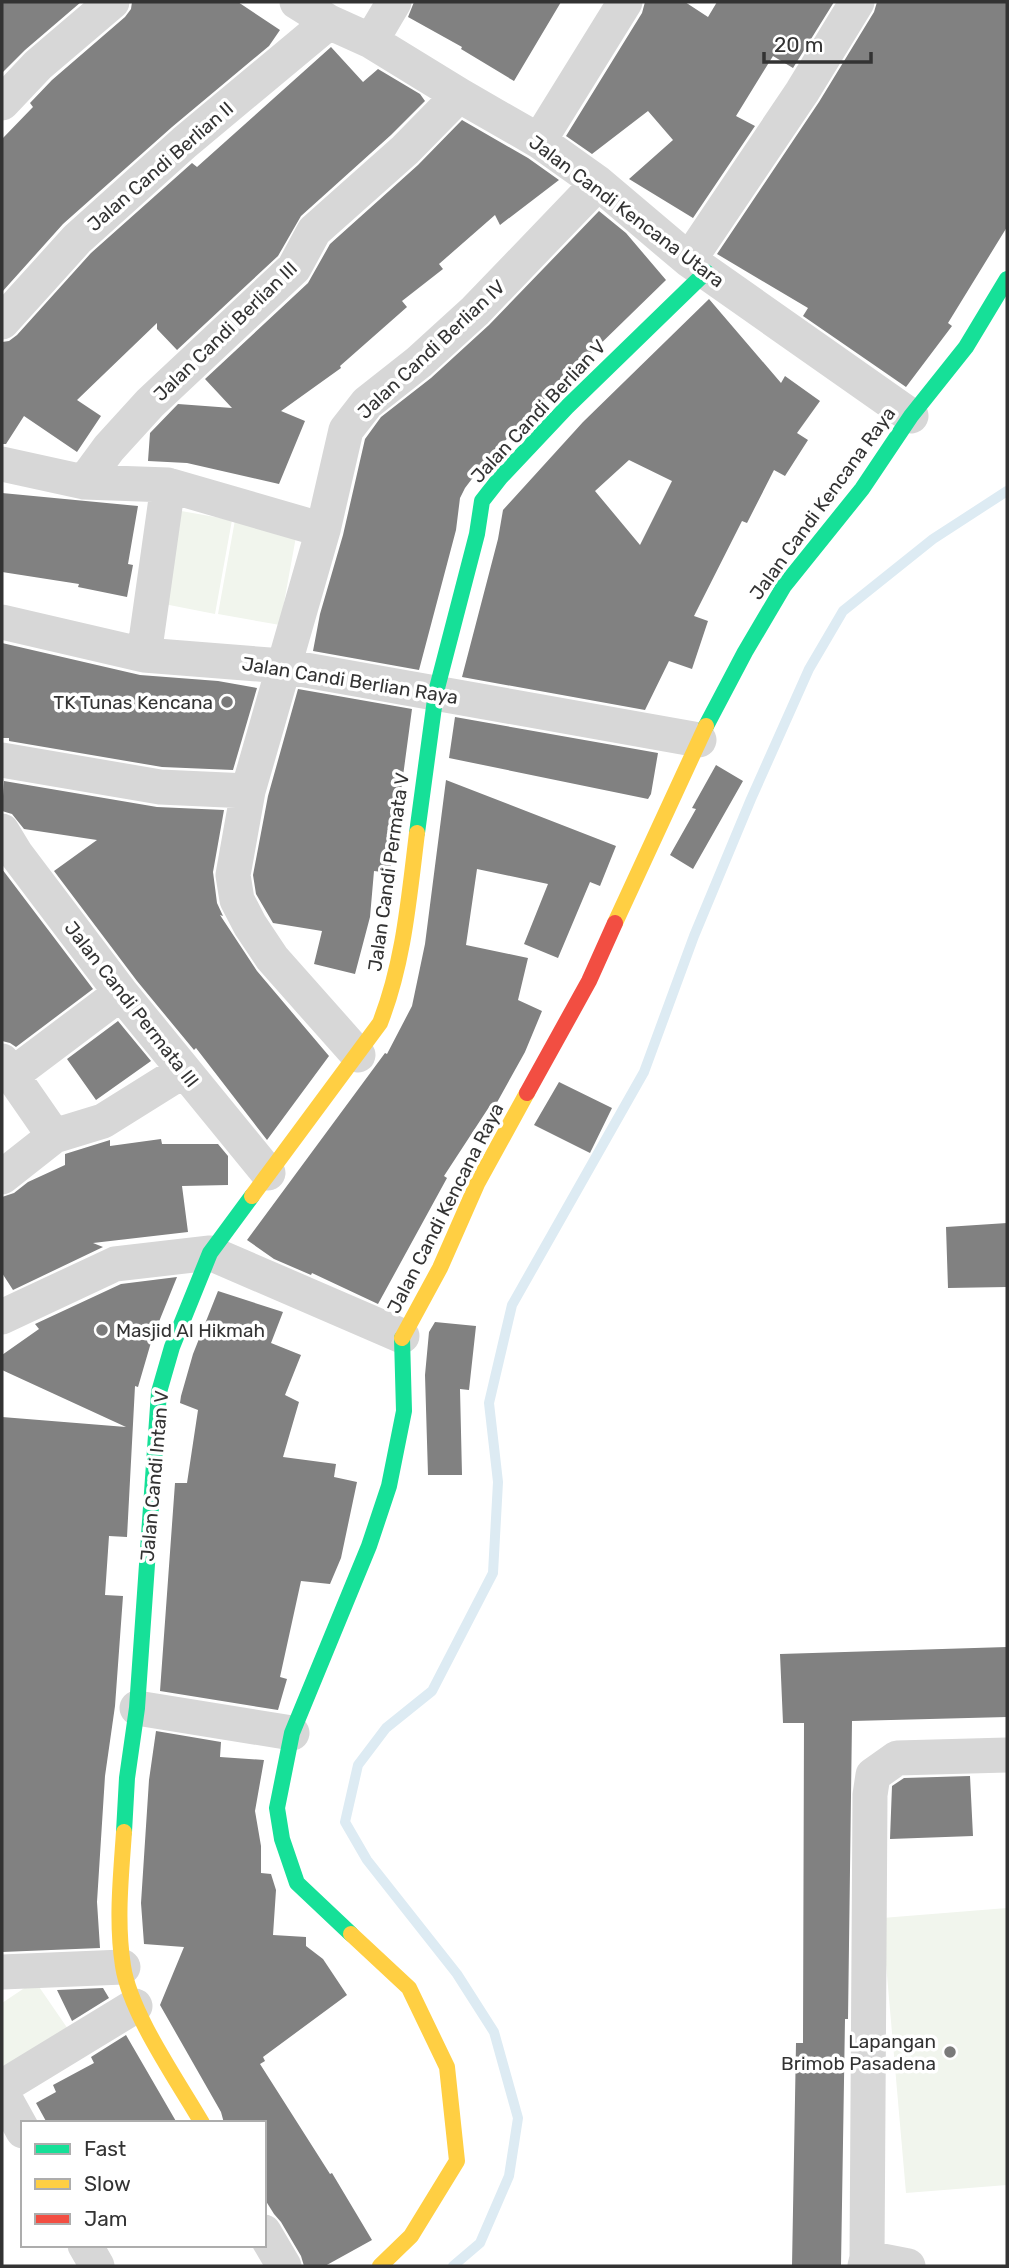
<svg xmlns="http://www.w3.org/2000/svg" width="1009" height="2268" viewBox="0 0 1009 2268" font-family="Rubik,sans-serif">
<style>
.green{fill:#f1f5ed}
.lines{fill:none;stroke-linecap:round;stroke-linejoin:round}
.stream{stroke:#ddebf3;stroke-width:10}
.building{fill:#818181;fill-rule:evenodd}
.street{stroke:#d7d7d7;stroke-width:35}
.fast{stroke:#16e098;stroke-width:16}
.slow{stroke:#ffcf43;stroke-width:16}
.jam{stroke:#f24e42;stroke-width:16}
.poi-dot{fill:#7a7a7a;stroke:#fff;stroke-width:2.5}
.labels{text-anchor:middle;stroke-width:7;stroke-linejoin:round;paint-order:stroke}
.street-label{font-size:19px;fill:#333;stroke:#fff}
.poi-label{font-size:19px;fill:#333;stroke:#fff;text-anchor:end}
</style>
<rect width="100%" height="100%" fill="#fff"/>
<path class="green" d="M 170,509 L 232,520 L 215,614 L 154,602 Z
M 235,520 L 297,531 L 280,625 L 218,614 Z
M 1007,1908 L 1007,2185 L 906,2193 L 882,1918 Z
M 35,1981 L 68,2029 L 2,2074 L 2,2003 Z"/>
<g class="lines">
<path class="stream" d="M 453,2266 L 480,2243 L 509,2176 L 518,2118 L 494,2032 L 457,1974 L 367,1860 L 345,1822 L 358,1765 L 386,1728 L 432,1691 L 493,1573 L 498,1482 L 489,1403 L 512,1305 L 644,1072 L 694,936 L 751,799 L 809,669 L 843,611 L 933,539 L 1007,491"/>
</g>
<path class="building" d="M 2,2 L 81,2 L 25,50 L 3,72 Z
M 132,2 L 238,2 L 280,30 L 269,46 L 172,127 L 63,224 L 2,292 L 2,139 L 33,107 L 30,103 L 52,80 L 125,17 L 131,9 Z
M 414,2 L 561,2 L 514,81 L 461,49 L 462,47 L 408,17 Z
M 645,2 L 685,2 L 708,17 L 717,2 L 834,2 L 793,68 L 773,56 L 736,116 L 755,126 L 693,218 L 629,179 L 673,140 L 648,111 L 592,154 L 566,136 L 642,13 Z
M 877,2 L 1007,2 L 1007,227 L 948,323 L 952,326 L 906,387 L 803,316 L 808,308 L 717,254 L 819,102 L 874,12 Z
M 331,47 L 363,82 L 378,69 L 420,94 L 425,101 L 391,135 L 301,216 L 278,256 L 177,350 L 157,329 L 157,323 L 77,400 L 101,416 L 77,452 L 24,416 L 6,444 L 2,444 L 2,342 L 9,341 L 17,335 L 91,253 L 192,163 L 197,167 Z
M 462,120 L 528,158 L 559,180 L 500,225 L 495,215 L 439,264 L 443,269 L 402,301 L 407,307 L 340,366 L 341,368 L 281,411 L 305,421 L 279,484 L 187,463 L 148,461 L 150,433 L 178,404 L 232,408 L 205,379 L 308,283 L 330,244 L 418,165 Z
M 599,211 L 626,233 L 666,280 L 551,392 L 484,463 L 465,488 L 460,498 L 456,530 L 419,670 L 313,651 L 320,614 L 343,535 L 365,439 L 381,417 L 431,378 L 489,325 Z
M 709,299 L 781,383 L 785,376 L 820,401 L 797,433 L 808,440 L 785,476 L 774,470 L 747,523 L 742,521 L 694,616 L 708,621 L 692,669 L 669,661 L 645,710 L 462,677 L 498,539 L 503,510 L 583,422 ZM 629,460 L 672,481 L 640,545 L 595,491 Z
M 2,493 L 138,506 L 128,564 L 133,565 L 127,597 L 78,587 L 79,584 L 2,572 Z
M 2,643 L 140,675 L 218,681 L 257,688 L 233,770 L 162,767 L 9,741 L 9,738 L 2,738 Z
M 298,689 L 412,709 L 390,873 L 374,871 L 370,917 L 355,974 L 314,964 L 322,931 L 273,923 L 256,894 L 253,875 L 268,796 Z
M 455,717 L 658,753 L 651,794 L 648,799 L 449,758 Z
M 716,765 L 743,781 L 693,869 L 670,855 L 696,809 L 692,808 Z
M 446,780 L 616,846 L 600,886 L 590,882 L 558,958 L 524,944 L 548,884 L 477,869 L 466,945 L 528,958 L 518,1000 L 542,1011 L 525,1052 L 495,1106 L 491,1104 L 444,1176 L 447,1178 L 378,1304 L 312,1273 L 311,1275 L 274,1259 L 247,1240 L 385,1053 L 387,1054 L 412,1006 L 425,944 Z
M 4,781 L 157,807 L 224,810 L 213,872 L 217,903 L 223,916 L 220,915 L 257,971 L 329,1056 L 267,1140 L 196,1048 L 194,1050 L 137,981 L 54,871 L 97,840 L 24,829 L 12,814 L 2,811 Z
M 2,869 L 93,989 L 16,1047 L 10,1043 L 2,1041 Z
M 118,1021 L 151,1061 L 96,1100 L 67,1059 Z
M 559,1082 L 612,1108 L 590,1153 L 534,1125 Z
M 161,1139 L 162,1144 L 218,1144 L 228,1156 L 228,1185 L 182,1186 L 188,1232 L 93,1243 L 103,1247 L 13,1290 L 2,1273 L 2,1197 L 14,1193 L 28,1182 L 65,1165 L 65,1154 L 110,1140 L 110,1146 Z
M 1007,1223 L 1007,1287 L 948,1288 L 946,1227 Z
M 177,1277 L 152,1339 L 138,1387 L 135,1386 L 127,1537 L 109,1536 L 105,1595 L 123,1596 L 115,1706 L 105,1776 L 97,1902 L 100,1948 L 2,1952 L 2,1417 L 126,1427 L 2,1370 L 2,1355 L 39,1329 L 35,1324 L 121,1284 Z
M 218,1291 L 283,1312 L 271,1343 L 301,1355 L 285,1395 L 299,1402 L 283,1457 L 336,1464 L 334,1477 L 357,1482 L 341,1558 L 330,1584 L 301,1581 L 280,1677 L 287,1679 L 278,1710 L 160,1691 L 175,1483 L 187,1483 L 198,1410 L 180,1403 L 181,1396 L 193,1354 Z
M 435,1322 L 476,1326 L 469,1390 L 460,1389 L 462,1475 L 428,1475 L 425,1375 L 429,1332 Z
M 1007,1647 L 1007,1717 L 852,1721 L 848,2019 L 845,2019 L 841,2266 L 792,2266 L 796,2043 L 803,2043 L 804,1723 L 783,1723 L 780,1654 Z
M 156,1731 L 221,1742 L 220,1757 L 264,1760 L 255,1811 L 261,1846 L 261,1873 L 271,1874 L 276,1890 L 273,1935 L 306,1937 L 306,1946 L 323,1959 L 347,1995 L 263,2057 L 265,2061 L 260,2064 L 330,2174 L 332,2173 L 372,2240 L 325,2266 L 304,2266 L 301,2256 L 281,2222 L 274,2214 L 264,2198 L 264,2123 L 224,2123 L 221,2112 L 160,2005 L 184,1947 L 144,1944 L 141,1903 L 149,1780 Z
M 970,1776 L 973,1836 L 890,1839 L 892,1786 L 904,1778 Z
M 103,1988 L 109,1998 L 72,2021 L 57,1990 Z
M 126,2035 L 177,2123 L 47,2123 L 36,2103 L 56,2092 L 53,2085 L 94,2063 L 91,2057 Z"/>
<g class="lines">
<path class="street" d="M 297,2 L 329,22 L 371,41 L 459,95 L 539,141 L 598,183 L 689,260 L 911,416
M 371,41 L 394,2
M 2,103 L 38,65 L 112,2
M 539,141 L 625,2
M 689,260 L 802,92 L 857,2
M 2,322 L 77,239 L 185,142 L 329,22
M 2,464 L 84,482 L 168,485 L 323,530
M 84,482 L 109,448 L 150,403 L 294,268 L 314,231 L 405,150 L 459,95
M 2,622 L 144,655 L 283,666 L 699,740
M 144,655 L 168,485
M 2,760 L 160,787 L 248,791
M 2,831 L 16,854 L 121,993 L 268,1173
M 358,1055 L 272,958 L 250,925 L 237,900 L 233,875 L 248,791 L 323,530 L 346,430 L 367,403 L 419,362 L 475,311 L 598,183
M 2,1061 L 54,1136
M 12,1075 L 121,993
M 2,1177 L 54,1136 L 103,1121 L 183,1071
M 2,1317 L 115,1264 L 210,1253 L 402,1336
M 137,1708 L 292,1733
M 2,1972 L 123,1967
M 2,2087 L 135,2006
M 2,2093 L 23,2131
M 264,2232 L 284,2266
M 85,2245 L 97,2266
M 867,2258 L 908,2266
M 865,2266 L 867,2258 L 870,1795 L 873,1775 L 897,1758 L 1007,1755"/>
<path class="fast" d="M 706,726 L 745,652 L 784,586 L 862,489 L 911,416 L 966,347 L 1007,279
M 417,833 L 436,692 L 477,534 L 482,501 L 500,478 L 567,407 L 706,272
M 124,1832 L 127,1778 L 137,1708 L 159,1392 L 172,1347 L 210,1253 L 252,1196
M 351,1934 L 297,1883 L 282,1839 L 277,1808 L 292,1733 L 369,1546 L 389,1486 L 404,1411 L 402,1338"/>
<path class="slow" d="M 615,923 L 706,726
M 252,1196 L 380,1023 C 404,962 409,897 417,833
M 402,1338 L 440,1268 L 477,1184 L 527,1093
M 124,1832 C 121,1876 116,1921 123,1966 C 130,2013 177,2080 202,2123
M 351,1934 L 409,1988 L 447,2067 L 457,2161 L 411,2236 L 380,2266"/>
<path class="jam" d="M 527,1093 L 589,981 L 615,923"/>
</g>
<g class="poi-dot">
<circle cx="227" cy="702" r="7"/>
<circle cx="102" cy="1330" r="7"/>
<circle cx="950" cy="2052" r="7"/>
</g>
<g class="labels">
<g class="street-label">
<text transform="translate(160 166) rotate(-41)" y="7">Jalan Candi Berlian II</text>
<text transform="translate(627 211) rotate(37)" y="7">Jalan Candi Kencana Utara</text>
<text transform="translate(225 331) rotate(-44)" y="7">Jalan Candi Berlian III</text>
<text transform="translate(431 349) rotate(-43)" y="7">Jalan Candi Berlian IV</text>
<text transform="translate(538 411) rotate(-47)" y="7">Jalan Candi Berlian V</text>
<text transform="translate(822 503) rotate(-54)" y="7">Jalan Candi Kencana Raya</text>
<text transform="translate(350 680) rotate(9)" y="7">Jalan Candi Berlian Raya</text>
<text transform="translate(388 872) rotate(-82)" y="7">Jalan Candi Permata V</text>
<text transform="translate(132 1004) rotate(52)" y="7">Jalan Candi Permata III</text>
<text transform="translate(445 1208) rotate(-63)" y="7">Jalan Candi Kencana Raya</text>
<text transform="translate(154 1476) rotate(-85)" y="7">Jalan Candi Intan V</text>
</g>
<g class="poi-label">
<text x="213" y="709">TK Tunas Kencana</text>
<text x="116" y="1337" text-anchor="start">Masjid Al Hikmah</text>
<text x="936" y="2048">Lapangan<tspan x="936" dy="22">Brimob Pasadena</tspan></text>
</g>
</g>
<rect width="1009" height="2268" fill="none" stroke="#333333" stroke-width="7"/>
<rect x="21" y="2121" width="245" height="126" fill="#ffffff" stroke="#adadad" stroke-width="2"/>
<rect x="35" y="2144" width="35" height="10" fill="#16e098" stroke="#adadad" stroke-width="2"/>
<text x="84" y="2156" font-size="21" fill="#333333">Fast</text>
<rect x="35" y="2179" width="35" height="10" fill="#ffcf43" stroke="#adadad" stroke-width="2"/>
<text x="84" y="2191" font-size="21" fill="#333333">Slow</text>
<rect x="35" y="2214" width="35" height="10" fill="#f24e42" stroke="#adadad" stroke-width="2"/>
<text x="84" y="2226" font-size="21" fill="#333333">Jam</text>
<path d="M764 52v10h107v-10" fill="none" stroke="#333333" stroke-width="3.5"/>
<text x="774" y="52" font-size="21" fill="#333333" stroke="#ffffff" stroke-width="5" paint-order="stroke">20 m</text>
</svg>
